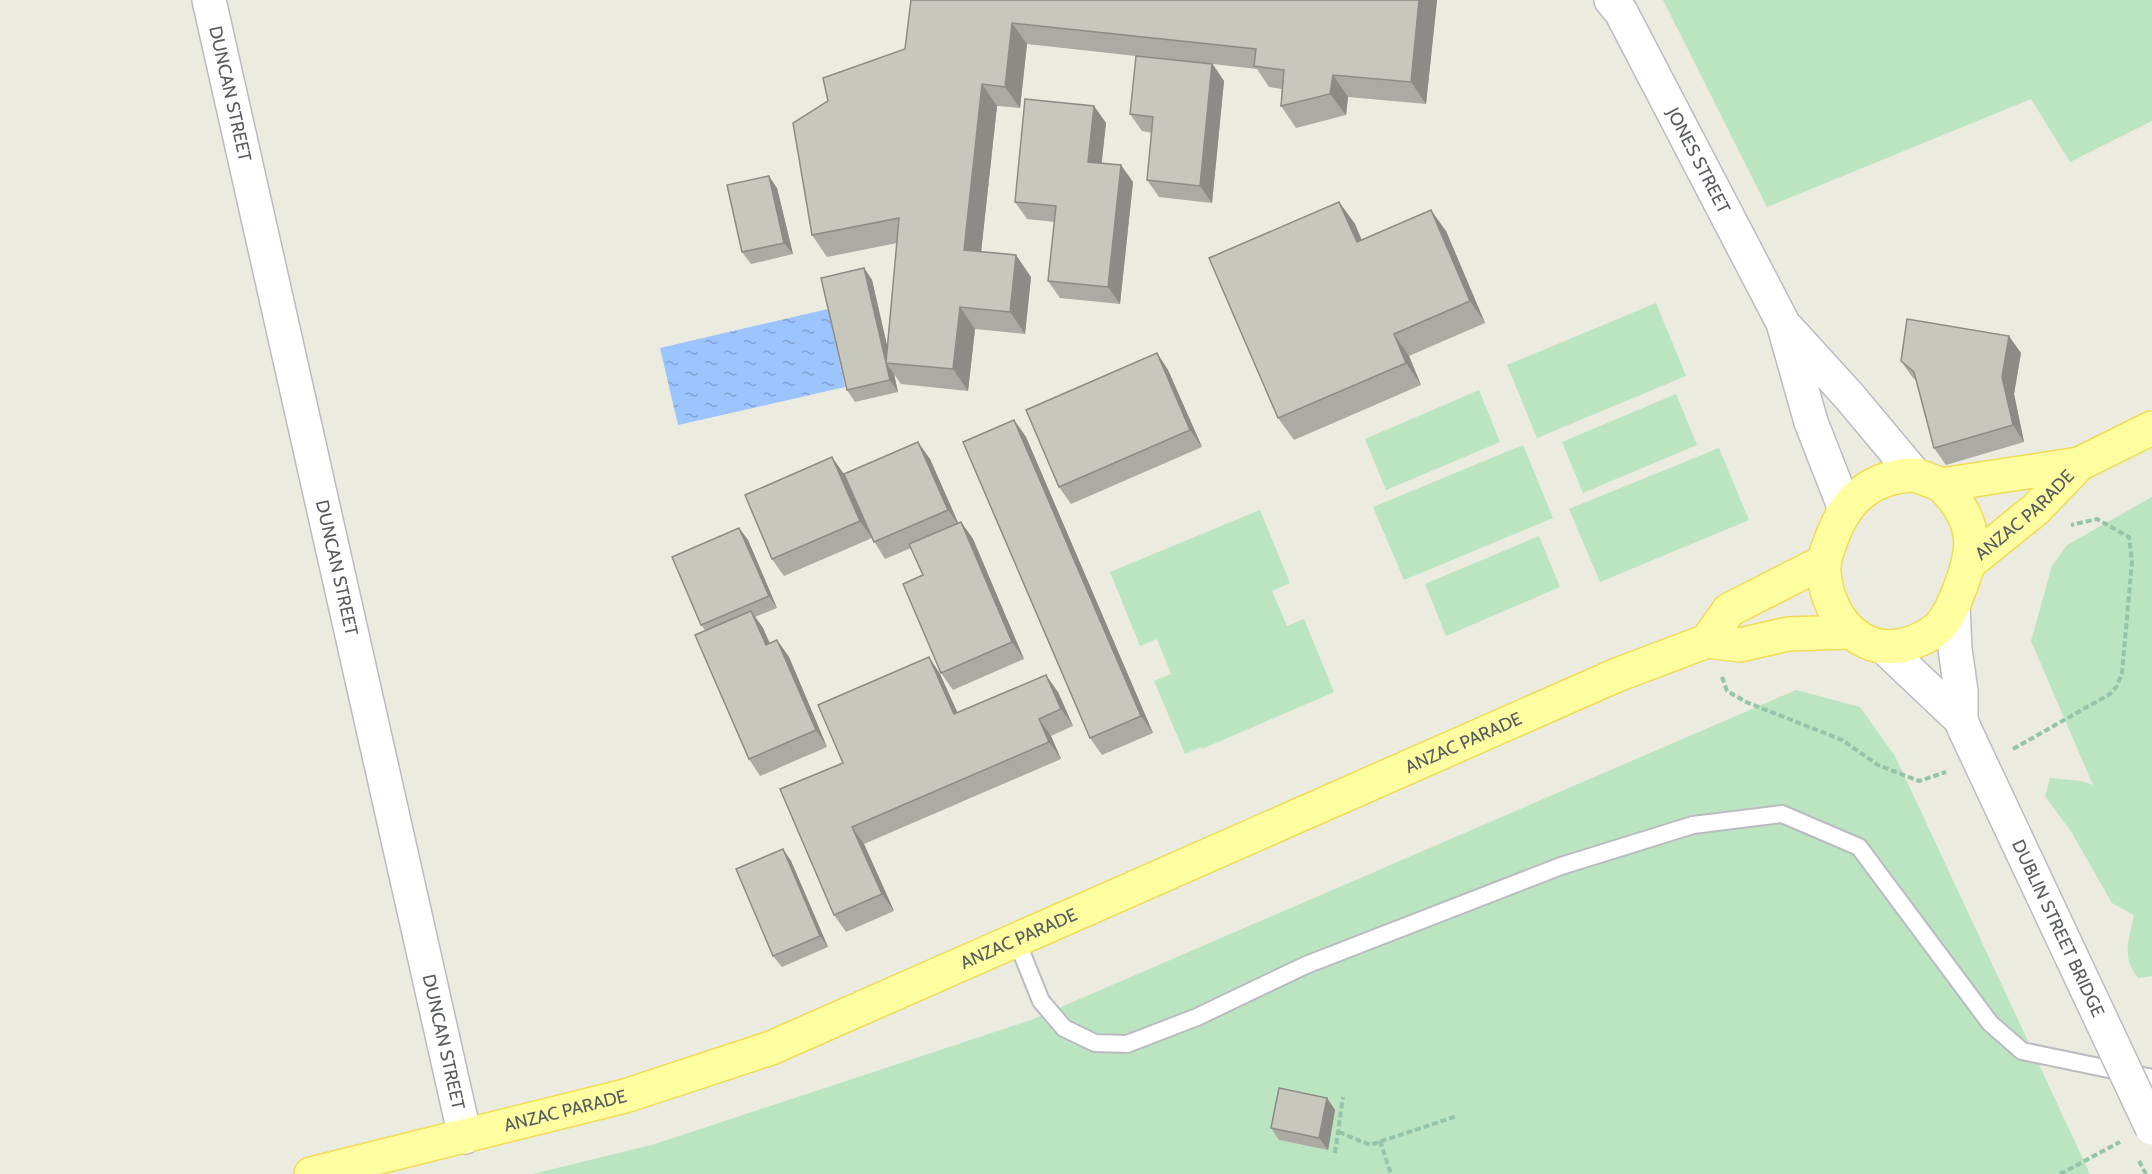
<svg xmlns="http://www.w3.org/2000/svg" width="2152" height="1174" viewBox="0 0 2152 1174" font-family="Cabin,sans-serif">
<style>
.green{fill:#bbe4c1}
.water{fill:url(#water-ripples)}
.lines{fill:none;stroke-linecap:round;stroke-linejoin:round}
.service-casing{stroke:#babbc1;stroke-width:20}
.minor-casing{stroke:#babbc1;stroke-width:36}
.secondary-casing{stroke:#babcc3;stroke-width:36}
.primary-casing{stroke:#f0dc54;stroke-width:36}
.path{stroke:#94c4a9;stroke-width:4;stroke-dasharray:6 3;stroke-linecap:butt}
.service{stroke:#fff;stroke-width:16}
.minor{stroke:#fff;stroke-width:33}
.secondary{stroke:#fff;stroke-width:33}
.primary{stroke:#fefea1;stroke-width:33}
.secondary-bridge-casing{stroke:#babcc3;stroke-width:36;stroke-linecap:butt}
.path-bridge{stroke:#94c4a9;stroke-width:4;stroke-dasharray:6 3;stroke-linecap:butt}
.secondary-bridge{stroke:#fff;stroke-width:33}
.wall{fill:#acaba3}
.shaded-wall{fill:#8c8b85}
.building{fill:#c8c7be;stroke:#8c8b85;stroke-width:1.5}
.labels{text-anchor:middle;stroke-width:4.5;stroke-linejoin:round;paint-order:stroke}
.street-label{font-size:18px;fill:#585b60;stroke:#fff}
</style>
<defs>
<pattern id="water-ripples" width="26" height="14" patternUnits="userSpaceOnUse" patternTransform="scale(1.5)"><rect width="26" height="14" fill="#9cc4fe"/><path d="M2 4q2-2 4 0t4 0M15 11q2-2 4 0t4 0" fill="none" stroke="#82a2d1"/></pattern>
</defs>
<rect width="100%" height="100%" fill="#ebebdf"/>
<path class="green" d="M 1663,0 L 2152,0 L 2152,121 L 2070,162 L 2031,99 L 1767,207 Z
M 1656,303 L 1686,376 L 1537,438 L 1507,365 Z
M 1479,390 L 1500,442 L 1386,490 L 1365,439 Z
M 1676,394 L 1697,445 L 1583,493 L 1562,442 Z
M 1523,445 L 1553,518 L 1404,580 L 1373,507 Z
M 1719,448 L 1749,520 L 1600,582 L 1569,509 Z
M 2152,497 L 2152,976 L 2138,978 C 2121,957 2129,940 2134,915 L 2112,903 L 2072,833 L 2045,796 L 2050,778 L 2082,781 L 2093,785 L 2031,641 L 2052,566 L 2067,545 Z
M 1260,510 L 1290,583 L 1272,591 L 1287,626 L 1304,619 L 1334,692 L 1202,749 L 1201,747 L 1185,754 L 1154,681 L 1171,674 L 1157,639 L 1140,646 L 1110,572 Z
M 1539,536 L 1560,587 L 1446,636 L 1425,584 Z
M 1796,690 L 1860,707 L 1895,756 L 2090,1174 L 533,1174 L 655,1144 L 1031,1020 Z"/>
<path class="water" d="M 828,309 L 845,387 L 678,425 L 660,348 Z"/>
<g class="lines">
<defs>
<path id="service" d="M 1016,939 L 1041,1001 L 1064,1028 L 1095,1043 L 1127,1044 L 1197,1017 L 1306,965 L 1561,866 L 1693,825 L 1782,814 L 1859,847 L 1990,1023 L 2022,1051 L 2152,1078"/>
<g id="minor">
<path id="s1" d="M 209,0 L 465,1137"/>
</g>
<g id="secondary">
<path id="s2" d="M 1611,0 L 1621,12 L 1783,323 L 1811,422 L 1845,509"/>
<path d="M 1788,329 L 1849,396 L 1915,475"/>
<path d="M 1953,606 L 1955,649 L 1961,691 L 1961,720 L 1965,730"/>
<path d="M 1885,648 L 1961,720"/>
</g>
<g id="primary">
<path d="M 1915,475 C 1923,478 1933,481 1941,485 C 1945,488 1949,494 1953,498 C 1976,526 1974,550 1962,583 C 1956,598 1951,614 1939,627 C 1933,633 1924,638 1916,641 C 1866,662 1829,622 1824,574 C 1823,562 1826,553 1830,543 C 1844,501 1870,476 1915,475 Z"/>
<path d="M 1941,485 L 2079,464 L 2152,428"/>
<path id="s3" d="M 1968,564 L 2036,509 L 2079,464"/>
<path d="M 1707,641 L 1729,610 L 1823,562"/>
<path id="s4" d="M 311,1174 L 625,1096 L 771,1048 L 1617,675 L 1707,641 L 1740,645 L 1788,634 L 1850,632"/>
</g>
</defs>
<use href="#service" class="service-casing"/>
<use href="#minor" class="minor-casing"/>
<use href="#secondary" class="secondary-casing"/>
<use href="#primary" class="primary-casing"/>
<path class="path" d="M 1722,677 L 1727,691 L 1746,702 L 1842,740 L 1878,765 L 1919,781 L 1946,772
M 2013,749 L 2110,694 L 2117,686 L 2122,673 L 2132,562 L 2129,537 L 2097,519 L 2071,525
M 1339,1132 L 1370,1145 L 1457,1116
M 1380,1141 L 1391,1174
M 1335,1153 L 1343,1097
M 2060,1174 L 2120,1142"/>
<use href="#service" class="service"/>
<use href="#minor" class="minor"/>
<use href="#secondary" class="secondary"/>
<use href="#primary" class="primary"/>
<defs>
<g id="secondary-bridge">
<path id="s5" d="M 1965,730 L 2152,1128"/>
</g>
</defs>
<use href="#secondary-bridge" class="secondary-bridge-casing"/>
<path class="path-bridge" d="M 2139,1161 L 2146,1174"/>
<use href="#secondary-bridge" class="secondary-bridge"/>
</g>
<path class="wall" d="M 911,0 L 1437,0 L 1426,104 L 1348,97 L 1346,115 L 1296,128 L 1281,106 L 1282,89 L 1269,87 L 1257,69 L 1213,64 L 1224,81 L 1212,203 L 1159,197 L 1147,180 L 1152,133 L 1142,131 L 1130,114 L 1136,56 L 1027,44 L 1020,108 L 997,106 L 981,252 L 1031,277 L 1025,334 L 975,329 L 968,391 L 901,384 L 894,374 L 898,392 L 855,402 L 847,390 L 864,268 L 872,280 L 887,345 L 897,243 L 827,257 L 812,235 L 828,101 L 905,49 Z
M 1094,106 L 1106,123 L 1101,163 L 1133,182 L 1120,304 L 1060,298 L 1048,281 L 1055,222 L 1027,219 L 1015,202 Z
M 777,188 L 793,254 L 751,264 L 742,252 Z
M 1339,202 L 1355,224 L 1361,240 L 1446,231 L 1485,323 L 1409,356 L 1421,385 L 1294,440 L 1278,418 Z
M 1157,353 L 1168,370 L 1202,447 L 1071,504 L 1059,487 Z
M 2021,353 L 2014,394 L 2024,442 L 1946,465 L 1934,448 L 1917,381 L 1913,378 L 1901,361 Z
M 1014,420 L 1026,437 L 1153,733 L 1102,755 L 1090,738 Z
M 930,459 L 958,523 L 961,522 L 973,539 L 1024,659 L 953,690 L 941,673 L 923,575 L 911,548 L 885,559 L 872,538 L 784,576 L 772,559 L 844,474 Z
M 739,528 L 748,540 L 777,608 L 755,617 L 763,628 L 770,643 L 777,640 L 789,657 L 827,747 L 760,776 L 749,759 L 705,630 L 701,625 Z
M 929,657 L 940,674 L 957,713 L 1058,692 L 1073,726 L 1051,736 L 1061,759 L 864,844 L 894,911 L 846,932 L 834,915 L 843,763 Z
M 783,849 L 791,861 L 828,947 L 782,967 L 773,956 Z
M 1327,1098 L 1335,1110 L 1328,1150 L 1279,1140 L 1271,1128 Z"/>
<path class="shaded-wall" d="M 1419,0 L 1437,0 L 1426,104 L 1411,82 Z
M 1012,23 L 1027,44 L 1020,108 L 1005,87 Z
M 1212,64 L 1224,81 L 1212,203 L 1200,186 Z
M 1333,75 L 1348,97 L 1346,115 L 1330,94 Z
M 982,84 L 997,106 L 979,271 L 964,250 Z
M 1094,106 L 1106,123 L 1100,179 L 1088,162 Z
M 1121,165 L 1133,182 L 1120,304 L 1108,287 Z
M 769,176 L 777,188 L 793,254 L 784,243 Z
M 1339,202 L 1355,224 L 1372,264 L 1357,242 Z
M 1431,210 L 1446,231 L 1485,323 L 1470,301 Z
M 1016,255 L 1031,277 L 1025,334 L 1010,312 Z
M 864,268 L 872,280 L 891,363 L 886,363 Z
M 960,307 L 975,329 L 968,391 L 953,369 Z
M 1394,334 L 1409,356 L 1421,385 L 1406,363 Z
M 2009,336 L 2021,353 L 2014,394 L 2024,442 L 2013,425 L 2002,377 Z
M 1157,353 L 1168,370 L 1202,447 L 1190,430 Z
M 886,363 L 894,374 L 898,392 L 890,380 Z
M 1014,420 L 1026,437 L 1153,733 L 1141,716 Z
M 918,442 L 930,459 L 960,527 L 948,510 Z
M 832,457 L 844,474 L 872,538 L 860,521 Z
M 961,522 L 973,539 L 1024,659 L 1012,642 Z
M 739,528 L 748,540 L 777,608 L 769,596 Z
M 751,611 L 763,628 L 777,662 L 766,645 Z
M 777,640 L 789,657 L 827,747 L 816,730 Z
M 929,657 L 940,674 L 966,731 L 954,714 Z
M 1046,675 L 1058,692 L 1073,726 L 1061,709 Z
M 1039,719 L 1051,736 L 1061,759 L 1049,742 Z
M 852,827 L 864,844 L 894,911 L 882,894 Z
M 783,849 L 791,861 L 828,947 L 820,936 Z
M 1327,1098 L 1335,1110 L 1328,1150 L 1319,1138 Z"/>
<path class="building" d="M 911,0 L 1419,0 L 1411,82 L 1333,75 L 1330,94 L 1281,106 L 1284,70 L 1254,66 L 1256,49 L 1012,23 L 1005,87 L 982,84 L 964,250 L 1016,255 L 1010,312 L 960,307 L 953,369 L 886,363 L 899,218 L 812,235 L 793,123 L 828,101 L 823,78 L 905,49 Z
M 1136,56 L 1212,64 L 1200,186 L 1147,180 L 1153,117 L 1130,114 Z
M 1025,99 L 1094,106 L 1088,162 L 1121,165 L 1108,287 L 1048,281 L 1056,206 L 1015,202 Z
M 769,176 L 784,243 L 742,252 L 727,185 Z
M 1339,202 L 1357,242 L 1431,210 L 1470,301 L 1394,334 L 1406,363 L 1278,418 L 1209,258 Z
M 864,268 L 890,380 L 847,390 L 821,278 Z
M 1907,319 L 2009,336 L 2002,377 L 2013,425 L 1934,448 L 1914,372 L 1901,361 Z
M 1157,353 L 1190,430 L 1059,487 L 1026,410 Z
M 1014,420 L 1141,716 L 1090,738 L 963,442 Z
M 918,442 L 948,510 L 874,542 L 844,474 Z
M 832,457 L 860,521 L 772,559 L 745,495 Z
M 961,522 L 1012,642 L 941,673 L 903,584 L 923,575 L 909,544 Z
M 739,528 L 769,596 L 701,625 L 672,557 Z
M 751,611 L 766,645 L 777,640 L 816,730 L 749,759 L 695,635 Z
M 929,657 L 954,714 L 1046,675 L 1061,709 L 1039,719 L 1049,742 L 852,827 L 882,894 L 834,915 L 780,789 L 843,763 L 818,705 Z
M 783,849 L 820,936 L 773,956 L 736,869 Z
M 1279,1088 L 1327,1098 L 1319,1138 L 1271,1128 Z"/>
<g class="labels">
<g class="street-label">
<text dy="6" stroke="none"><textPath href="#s1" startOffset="96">DUNCAN STREET</textPath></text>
<text dy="6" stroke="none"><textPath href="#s2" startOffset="183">JONES STREET</textPath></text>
<text dy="6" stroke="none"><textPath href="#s3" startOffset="75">ANZAC PARADE</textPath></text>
<text dy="6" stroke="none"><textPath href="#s1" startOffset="582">DUNCAN STREET</textPath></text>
<text dy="6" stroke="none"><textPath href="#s4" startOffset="1234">ANZAC PARADE</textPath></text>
<text dy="6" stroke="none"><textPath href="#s5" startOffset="219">DUBLIN STREET BRIDGE</textPath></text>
<text dy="6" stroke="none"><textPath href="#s4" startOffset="748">ANZAC PARADE</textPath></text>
<text dy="6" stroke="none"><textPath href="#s1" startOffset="1068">DUNCAN STREET</textPath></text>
<text dy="6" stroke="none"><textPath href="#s4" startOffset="262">ANZAC PARADE</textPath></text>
</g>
</g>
</svg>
